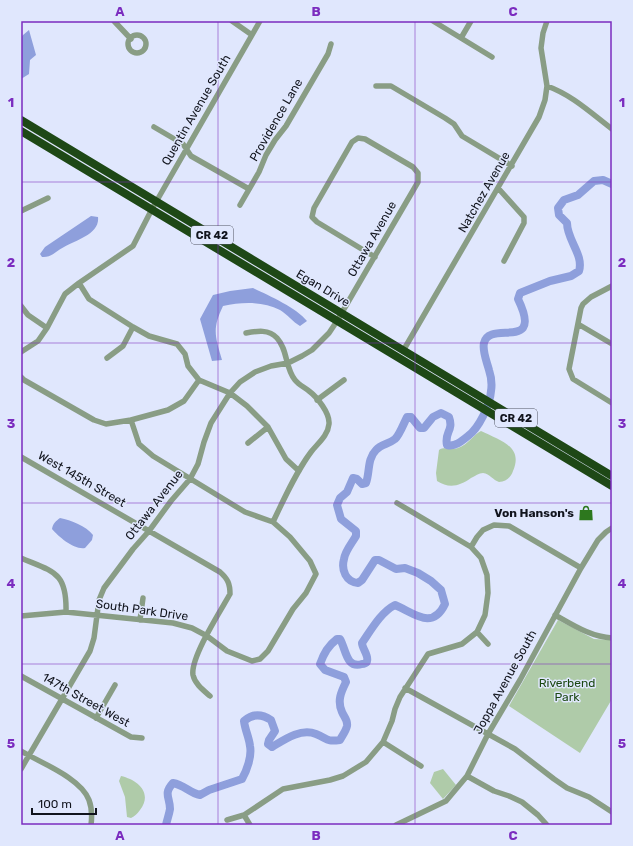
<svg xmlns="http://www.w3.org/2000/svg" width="633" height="846" viewBox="0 0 633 846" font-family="Rubik,sans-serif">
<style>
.green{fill:#afcba9}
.water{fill:#8e9fdc}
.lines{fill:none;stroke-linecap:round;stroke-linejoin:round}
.river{stroke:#8e9fdc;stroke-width:8}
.minor{stroke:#899d85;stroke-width:5.5}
.highway{stroke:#1e4816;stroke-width:8}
.grid{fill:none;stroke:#7b2cbf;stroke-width:1;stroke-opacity:0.55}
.labels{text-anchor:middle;stroke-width:3;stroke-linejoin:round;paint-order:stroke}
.shield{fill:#e0e7fd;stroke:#4f5360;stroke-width:1}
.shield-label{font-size:11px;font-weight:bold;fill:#11141d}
.street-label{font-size:12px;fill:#11141d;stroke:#e0e7fd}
.poi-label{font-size:12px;font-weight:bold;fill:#11141d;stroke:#e0e7fd;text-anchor:end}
.park-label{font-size:12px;fill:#1b4812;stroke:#e0e7fd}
.neatline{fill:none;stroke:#7b2cbf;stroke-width:1.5}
.grid-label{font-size:13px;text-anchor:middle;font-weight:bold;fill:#7b2cbf}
</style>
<rect width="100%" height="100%" fill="#e0e7fd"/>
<path class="green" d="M 481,431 C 499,440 524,446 513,471 C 511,477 506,482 499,482 C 493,480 490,474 483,473 C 479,473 475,476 471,478 C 460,486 449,489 437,481 L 436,473 L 439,450 C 445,446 451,451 458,448 C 468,445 474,434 481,431 Z
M 558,620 L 594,639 L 612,640 L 612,699 L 580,753 L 509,706 Z
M 443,769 L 456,785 L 443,799 L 430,783 L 434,772 Z
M 121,776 C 138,780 153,793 140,810 C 137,814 135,816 131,818 L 127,817 L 125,797 L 119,781 Z"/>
<path class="water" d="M 29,30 L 36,55 L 30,60 L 29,74 L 21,79 L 21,38 L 23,35 Z
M 91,216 L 98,217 C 100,234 76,240 64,247 C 56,251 51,258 42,257 L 40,254 L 45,247 Z
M 253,288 C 268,295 297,308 307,321 L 300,326 C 293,322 287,314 280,310 C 262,301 242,302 223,306 C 212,329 215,336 222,360 L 212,361 L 200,319 L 213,295 L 230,291 Z
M 60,518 C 71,520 86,526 93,535 L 92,540 L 85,548 C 74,550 59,537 52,529 C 53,523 56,521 60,518 Z"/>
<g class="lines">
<path class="river" d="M 166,825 C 167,820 169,815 170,809 C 170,797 163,794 173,783 C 184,785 190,793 200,795 L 209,790 L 242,779 C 247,770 252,756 250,746 C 249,737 245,730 244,721 C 253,713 262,714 271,720 L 275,731 L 269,740 L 268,744 L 272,747 C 285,739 301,728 316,734 C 328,739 326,742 340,740 C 342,736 346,731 347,726 C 348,720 344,717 342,712 C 337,701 341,692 346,682 L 344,677 L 325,670 L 320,664 C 324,653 328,646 337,639 L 340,639 C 346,649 346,669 362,664 C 364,664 367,663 367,661 C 369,656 362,648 362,643 C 371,630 381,612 395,605 C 414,613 432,631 445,604 L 441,590 L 431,581 L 418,573 L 405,568 L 396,569 L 379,560 L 375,560 L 362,580 L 358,583 C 346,582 341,570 344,559 C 345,551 352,543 356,536 L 356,531 L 341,519 L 337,505 L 340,498 L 347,492 L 353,478 L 357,479 L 362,484 L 366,483 C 370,472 367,459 376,450 C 381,444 389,444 395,439 C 399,436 404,423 407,417 L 411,417 L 420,428 L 424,428 L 433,417 L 441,413 L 449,417 C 454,431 444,432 447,445 C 455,447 462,441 468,436 C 479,428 490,405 491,391 C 492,385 491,376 489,370 C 487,362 482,351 484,343 C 489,319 544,353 518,299 L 520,293 L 550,281 L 571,276 L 579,271 C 584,255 567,240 567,223 L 559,215 L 558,208 L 564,200 L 578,195 L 594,181 L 603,180 L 612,184"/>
<path class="minor" d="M 114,21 L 131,39
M 232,21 L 252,35
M 433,21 L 492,57
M128 44a9 9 0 1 1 18 0a9 9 0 1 1-18 0Z
M 461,38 L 471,21
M 376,86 L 391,86 L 445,118 L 454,124 L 462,136 L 512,166
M 547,86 C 572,95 591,113 612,129
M 154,127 L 183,144 L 191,156 L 249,189
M 498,188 L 524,217 L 524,223 L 504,261
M 240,205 L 259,172 L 266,155 L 275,140 L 286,126 L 328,54 L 331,44
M 21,211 L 48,198
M 79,283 L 89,299 L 133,327 L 149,336 L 177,344 L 185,354 L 188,366 L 199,380 L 230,393 L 247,406 L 268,427 L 286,459 L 299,471
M 612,286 L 591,297 L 583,304 L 581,308 L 569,369 L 573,379 L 612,403
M 21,306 L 28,315 L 47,328
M 578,324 L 612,344
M 246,333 C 257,331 269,329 277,338 C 288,350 285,368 295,380 C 299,385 304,387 309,391 C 317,397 330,413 329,424 C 328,436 317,444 311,452 C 296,472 284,499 273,522
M 403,351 L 539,117 L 545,100 L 547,86 L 541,48 L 543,33 L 547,21
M 21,352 L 38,341 L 47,328 L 57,309 L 65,294 L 79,283 L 133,246 L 152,209 L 260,21
M 107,358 L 123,346 L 133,327
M 21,377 L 24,380 L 94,420 L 106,424 L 131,420 L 139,444 L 153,456 L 245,512 L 273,522 L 290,537 L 310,561 L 316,574 L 306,593 L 293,609 L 268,651 L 260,659 L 252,661 L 227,651 L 207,636 L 192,628 L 173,623 L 66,612 L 21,616
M 317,400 L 344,380
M 131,420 L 168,410 L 184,401 L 199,380
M 248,443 L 268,427
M 21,457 L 220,572 C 228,579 230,584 230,594 C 221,610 190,658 193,675 C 195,684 203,690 210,696
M 471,547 L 477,537 L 483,530 L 494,525 L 509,526 L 581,568
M 21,558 C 54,572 67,572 66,612
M 555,615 C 573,625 591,637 612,638
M 140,620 L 143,598
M 477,632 L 488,644
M 21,676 L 131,737 L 142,738
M 405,688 L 515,749 L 554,779 L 567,788 L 589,797 L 612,812
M 96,718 L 115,685
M 383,742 L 421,766
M 21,751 C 41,763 81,778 89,800 C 92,808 92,817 91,825
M 21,769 L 90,651 L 94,638 L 99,600 L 104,588 L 133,549 L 149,531 L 171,501 L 190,479 L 198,464 L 204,442 L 211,423 L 230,393 L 240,382 L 255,372 L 271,366 L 288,363 L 302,356 L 312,350 L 329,333 L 337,321 L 418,182 L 418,173 L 413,167 L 365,139 L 358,138 L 352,142 L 314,208 L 312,217 L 317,222 L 375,257
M 467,776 L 494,791 L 509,796 L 522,802 L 538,815 L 547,825
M 244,815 L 250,825
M 227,820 L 244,815 L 283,789 L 330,780 L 343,776 L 366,762 L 383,742 L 392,721 L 395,709 L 400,697 L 428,654 L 462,644 L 477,632 L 485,615 L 488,593 L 487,575 L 481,558 L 471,547 L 397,503
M 396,825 L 446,801 L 467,776 L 488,734 L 520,680 L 581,568 L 598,540 L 606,532 L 612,528"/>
<path class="highway" d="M 21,120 L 612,476
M 21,131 L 612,486"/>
</g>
<path class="grid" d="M 218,21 L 218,825M 415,21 L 415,825M 21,182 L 612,182M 21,343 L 612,343M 21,503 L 612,503M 21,664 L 612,664"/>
<defs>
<symbol id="shop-bare" viewBox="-9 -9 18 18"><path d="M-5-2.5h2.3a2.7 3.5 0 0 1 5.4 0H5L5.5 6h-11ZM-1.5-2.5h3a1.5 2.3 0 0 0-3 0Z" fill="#2d781e" stroke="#e0e7fd" stroke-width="2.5" paint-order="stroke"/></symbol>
</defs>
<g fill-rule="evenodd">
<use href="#shop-bare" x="575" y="502" width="22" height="22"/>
</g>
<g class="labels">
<g class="shield">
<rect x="191" y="226" width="42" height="18" rx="3"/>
<rect x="495" y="409" width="42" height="18" rx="3"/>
</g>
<g class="shield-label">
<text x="212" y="239">CR 42</text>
<text x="516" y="422">CR 42</text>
</g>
<g class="street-label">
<text transform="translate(196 110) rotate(-60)" y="4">Quentin Avenue South</text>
<text transform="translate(276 120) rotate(-60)" y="4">Providence Lane</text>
<text transform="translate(484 192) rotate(-60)" y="4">Natchez Avenue</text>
<text transform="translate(372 239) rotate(-60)" y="4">Ottawa Avenue</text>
<text transform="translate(323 288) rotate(31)" y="4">Egan Drive</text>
<text transform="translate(82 479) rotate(30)" y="4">West 145th Street</text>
<text transform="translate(154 505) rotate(-52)" y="4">Ottawa Avenue</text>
<text transform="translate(142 610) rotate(8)" y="4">South Park Drive</text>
<text transform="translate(505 682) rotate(-61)" y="4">Joppa Avenue South</text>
<text transform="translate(86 700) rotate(29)" y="4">147th Street West</text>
</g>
<g class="poi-label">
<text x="574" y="517">Von Hanson's</text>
</g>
<g class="park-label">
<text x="567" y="687">Riverbend<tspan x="567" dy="14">Park</tspan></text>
</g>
</g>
<rect width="633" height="846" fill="none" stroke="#e0e7fd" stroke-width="44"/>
<path d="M32 808v6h64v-6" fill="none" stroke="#11141d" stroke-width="2"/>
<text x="38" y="808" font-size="12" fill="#11141d" stroke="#e0e7fd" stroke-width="3" paint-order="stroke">100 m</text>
<rect x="22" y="22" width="589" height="802" class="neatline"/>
<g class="grid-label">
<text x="120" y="16">A</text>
<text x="316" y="16">B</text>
<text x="513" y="16">C</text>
<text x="11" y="107">1</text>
<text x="622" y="107">1</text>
<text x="11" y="267">2</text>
<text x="622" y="267">2</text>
<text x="11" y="428">3</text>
<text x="622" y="428">3</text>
<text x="11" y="588">4</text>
<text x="622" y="588">4</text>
<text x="11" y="748">5</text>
<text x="622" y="748">5</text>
<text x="120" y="840">A</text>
<text x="316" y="840">B</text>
<text x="513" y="840">C</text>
</g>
</svg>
